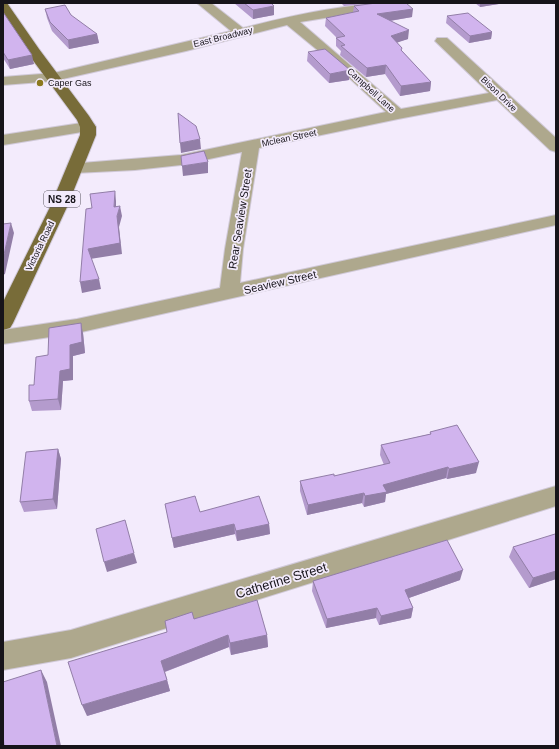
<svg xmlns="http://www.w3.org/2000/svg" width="559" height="749" viewBox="0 0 559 749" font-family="Helvetica,sans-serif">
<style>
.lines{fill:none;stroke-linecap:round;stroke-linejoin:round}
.street-casing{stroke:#d0c9d8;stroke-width:2}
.primary-casing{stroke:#d0c9d8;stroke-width:2}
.street{fill:#aea88d;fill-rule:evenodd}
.primary{fill:#786c39;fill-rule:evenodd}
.wall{fill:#b49bcd}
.shaded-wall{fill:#927ea7}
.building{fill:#d1b4ee;stroke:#927ea7}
.poi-dot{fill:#8c791e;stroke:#f3ebfc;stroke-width:1.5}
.labels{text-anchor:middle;stroke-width:3.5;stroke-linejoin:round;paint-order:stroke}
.far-street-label{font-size:9px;fill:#17141a;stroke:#f3ebfc}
.far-poi-label{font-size:9px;fill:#17141a;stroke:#f3ebfc;text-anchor:start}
.shield{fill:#f3ebfc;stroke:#59545e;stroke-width:1}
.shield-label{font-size:10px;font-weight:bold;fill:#17141a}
.street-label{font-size:11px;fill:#17141a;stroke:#f3ebfc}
.near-street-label{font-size:13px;fill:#17141a;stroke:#f3ebfc}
</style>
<rect width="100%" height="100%" fill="#f3ebfc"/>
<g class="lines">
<defs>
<path id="street" d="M 197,3 L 211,3 L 243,28 C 294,15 346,3 399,3 L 397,6 L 393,7 L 300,22 L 401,109 L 489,93 L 435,41 L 437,38 L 447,38 L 505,91 L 507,92 L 509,95 L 556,138 L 556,152 L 550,150 L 497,100 L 398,119 L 259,148 L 243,249 L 240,283 L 556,215 L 556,225 L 77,333 L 3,344 L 3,330 L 77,319 L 220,288 L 225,249 L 242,152 L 181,165 L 135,170 L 75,173 L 69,172 L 67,168 L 69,164 L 181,155 L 386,112 L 332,62 L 287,25 L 186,51 L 54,81 L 3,85 L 3,77 L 54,73 L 231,31 Z
M 88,122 L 94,124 L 96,127 L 94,130 L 3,145 L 3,135 Z
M 556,486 L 556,506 L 71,658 L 3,670 L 3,642 L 71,630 Z"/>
<path id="primary" d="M 3,3 L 7,3 L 39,49 L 89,116 L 96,127 L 96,135 L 67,207 L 13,323 L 10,328 L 3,330 L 3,302 L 50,207 L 80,135 L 80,127 L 77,120 L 29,55 L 3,15 Z"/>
</defs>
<use href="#street" class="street-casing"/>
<use href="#primary" class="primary-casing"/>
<use href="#street" class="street"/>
<use href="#primary" class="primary"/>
</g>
<path class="wall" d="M 234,3 L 271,3 L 274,15 L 253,19 Z
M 341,3 L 406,3 L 412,17 L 390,21 L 408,39 L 397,42 L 402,51 L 431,82 L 430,91 L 400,96 L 385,74 L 366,77 L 340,55 L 341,51 L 336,46 L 336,38 L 337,38 L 325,26 L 326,18 L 353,12 L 354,6 L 375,3 L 344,6 Z
M 475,3 L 505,3 L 480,7 Z
M 45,9 L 97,34 L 99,43 L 69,49 L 52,31 L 47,18 Z
M 3,13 L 34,64 L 10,69 L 3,58 Z
M 447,16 L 492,32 L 491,39 L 469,43 L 446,23 Z
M 308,52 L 349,80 L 329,83 L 307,61 Z
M 83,333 L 85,353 L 73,356 L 73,380 L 63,381 L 61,410 L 32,411 L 29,401 L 34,385 L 48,355 Z
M 430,432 L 476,473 L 447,479 L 446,478 L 386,494 L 385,502 L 364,507 L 362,503 L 307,515 L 300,491 L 300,481 L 334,476 L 384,465 L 380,455 L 381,445 L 430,434 Z
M 58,449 L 61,459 L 57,509 L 24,512 L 20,502 Z
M 165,504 L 200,512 L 269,524 L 270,534 L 237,541 L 235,534 L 174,548 Z
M 556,535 L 556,579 L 529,588 L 509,557 L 513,547 Z
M 460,580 L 409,598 L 413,608 L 411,618 L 379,625 L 376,618 L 326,628 L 312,591 L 313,581 Z
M 194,619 L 267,635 L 268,647 L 231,655 L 229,647 L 165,672 L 170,691 L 87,716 L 167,632 Z"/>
<path class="shaded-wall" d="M 480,3 L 505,3 L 480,7 Z
M 274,6 L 274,15 L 253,19 L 253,10 Z
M 413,9 L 412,17 L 377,23 L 377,14 Z
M 409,30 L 408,39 L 390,45 L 391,36 Z
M 492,32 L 491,39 L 469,43 L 470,36 Z
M 97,34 L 99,43 L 69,49 L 68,40 Z
M 32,55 L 34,64 L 10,69 L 8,60 Z
M 386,65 L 385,74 L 366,77 L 367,68 Z
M 350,70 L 349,80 L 329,83 L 330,74 Z
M 431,82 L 430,91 L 400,96 L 401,86 Z
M 200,139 L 201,149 L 181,153 L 180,143 Z
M 208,162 L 208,173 L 183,176 L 182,166 Z
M 115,191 L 116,201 L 116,217 L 114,207 Z
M 120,206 L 122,216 L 119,227 L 122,254 L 90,259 L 88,249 L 117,216 Z
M 11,223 L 14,233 L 5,274 L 3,275 L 3,259 Z
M 99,279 L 101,289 L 82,293 L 80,282 Z
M 81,323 L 83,333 L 85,353 L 73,356 L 73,380 L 63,381 L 61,410 L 58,399 L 60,371 L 70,345 Z
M 58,449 L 61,459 L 57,509 L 53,499 Z
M 479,462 L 476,473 L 447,479 L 449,469 Z
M 448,467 L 446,478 L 386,494 L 385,502 L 364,507 L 365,496 L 383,485 Z
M 364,493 L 362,503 L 307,515 L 308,505 Z
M 234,524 L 235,534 L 174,548 L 172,538 Z
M 269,524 L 270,534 L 237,541 L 236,531 Z
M 134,553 L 137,563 L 107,572 L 104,562 Z
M 463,570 L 460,580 L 403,600 L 405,590 Z
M 556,571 L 556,579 L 529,588 L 533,578 Z
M 377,608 L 376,618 L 326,628 L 327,619 Z
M 413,608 L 411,618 L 379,625 L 381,616 Z
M 228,635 L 229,647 L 164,672 L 161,661 Z
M 267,635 L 268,647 L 231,655 L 230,643 Z
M 41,670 L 47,682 L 61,746 L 57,746 Z
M 167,680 L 170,691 L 87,716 L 82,705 Z"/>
<path class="building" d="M 244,3 L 271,3 L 274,6 L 253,10 Z
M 376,3 L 406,3 L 413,9 L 377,14 L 409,30 L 391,36 L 402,48 L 401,50 L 431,82 L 401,86 L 386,65 L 367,68 L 341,46 L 345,45 L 336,38 L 345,36 L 326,18 L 359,11 L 354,6 Z
M 65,5 L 71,15 L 97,34 L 68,40 L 50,22 L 45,9 Z
M 3,13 L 3,12 L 32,55 L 8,60 L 3,52 Z
M 468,13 L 492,32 L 470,36 L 447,16 Z
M 325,49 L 350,70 L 330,74 L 308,52 Z
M 178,113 L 196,126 L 200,139 L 180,143 Z
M 204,151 L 208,162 L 182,166 L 181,156 Z
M 115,191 L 114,207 L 120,206 L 117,216 L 120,243 L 88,249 L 99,279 L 80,282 L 86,209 L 92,208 L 90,194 Z
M 11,223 L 3,259 L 3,224 Z
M 81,323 L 82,342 L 70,345 L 70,369 L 60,371 L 58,399 L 29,401 L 29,385 L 34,385 L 36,357 L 48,355 L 49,328 Z
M 457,425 L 479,462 L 449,469 L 448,467 L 383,485 L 387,492 L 365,496 L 364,493 L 308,505 L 300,481 L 334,474 L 334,476 L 390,463 L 381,445 L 431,434 L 430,432 Z
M 58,449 L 53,499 L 20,502 L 26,452 Z
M 195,496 L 200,512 L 259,496 L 269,524 L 236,531 L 234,524 L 172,538 L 165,504 Z
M 125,520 L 134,553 L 104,562 L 96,529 Z
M 555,534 L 556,535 L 556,571 L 533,578 L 513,547 Z
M 447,540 L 463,570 L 405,590 L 413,608 L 381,616 L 377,608 L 327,619 L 313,581 Z
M 257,600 L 267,635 L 230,643 L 228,635 L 161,661 L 167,680 L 82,705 L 68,662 L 167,632 L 165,621 L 192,612 L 194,619 Z
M 41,670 L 57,746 L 4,746 L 3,733 L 3,682 Z"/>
<circle class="poi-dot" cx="40" cy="83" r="4"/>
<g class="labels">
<g class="far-street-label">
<text transform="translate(223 37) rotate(-14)" y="3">East Broadway</text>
<text transform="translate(371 90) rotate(42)" y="3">Campbell Lane</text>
<text transform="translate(499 94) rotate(44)" y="3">Bison Drive</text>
<text transform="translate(289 138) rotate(-12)" y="3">Mclean Street</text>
<text transform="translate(40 246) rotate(-64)" y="3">Victoria Road</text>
</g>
<g class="far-poi-label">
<text x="48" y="86">Caper Gas</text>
</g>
<rect class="shield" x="44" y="191" width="36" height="16" rx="3"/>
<g class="shield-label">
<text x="62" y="203">NS 28</text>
</g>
<g class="street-label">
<text transform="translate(240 219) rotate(-81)" y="4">Rear Seaview Street</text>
<text transform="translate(280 282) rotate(-13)" y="4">Seaview Street</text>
</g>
<g class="near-street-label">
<text transform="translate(281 580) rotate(-17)" y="5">Catherine Street</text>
</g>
</g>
<rect width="559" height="749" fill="none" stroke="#17141a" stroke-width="8"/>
</svg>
